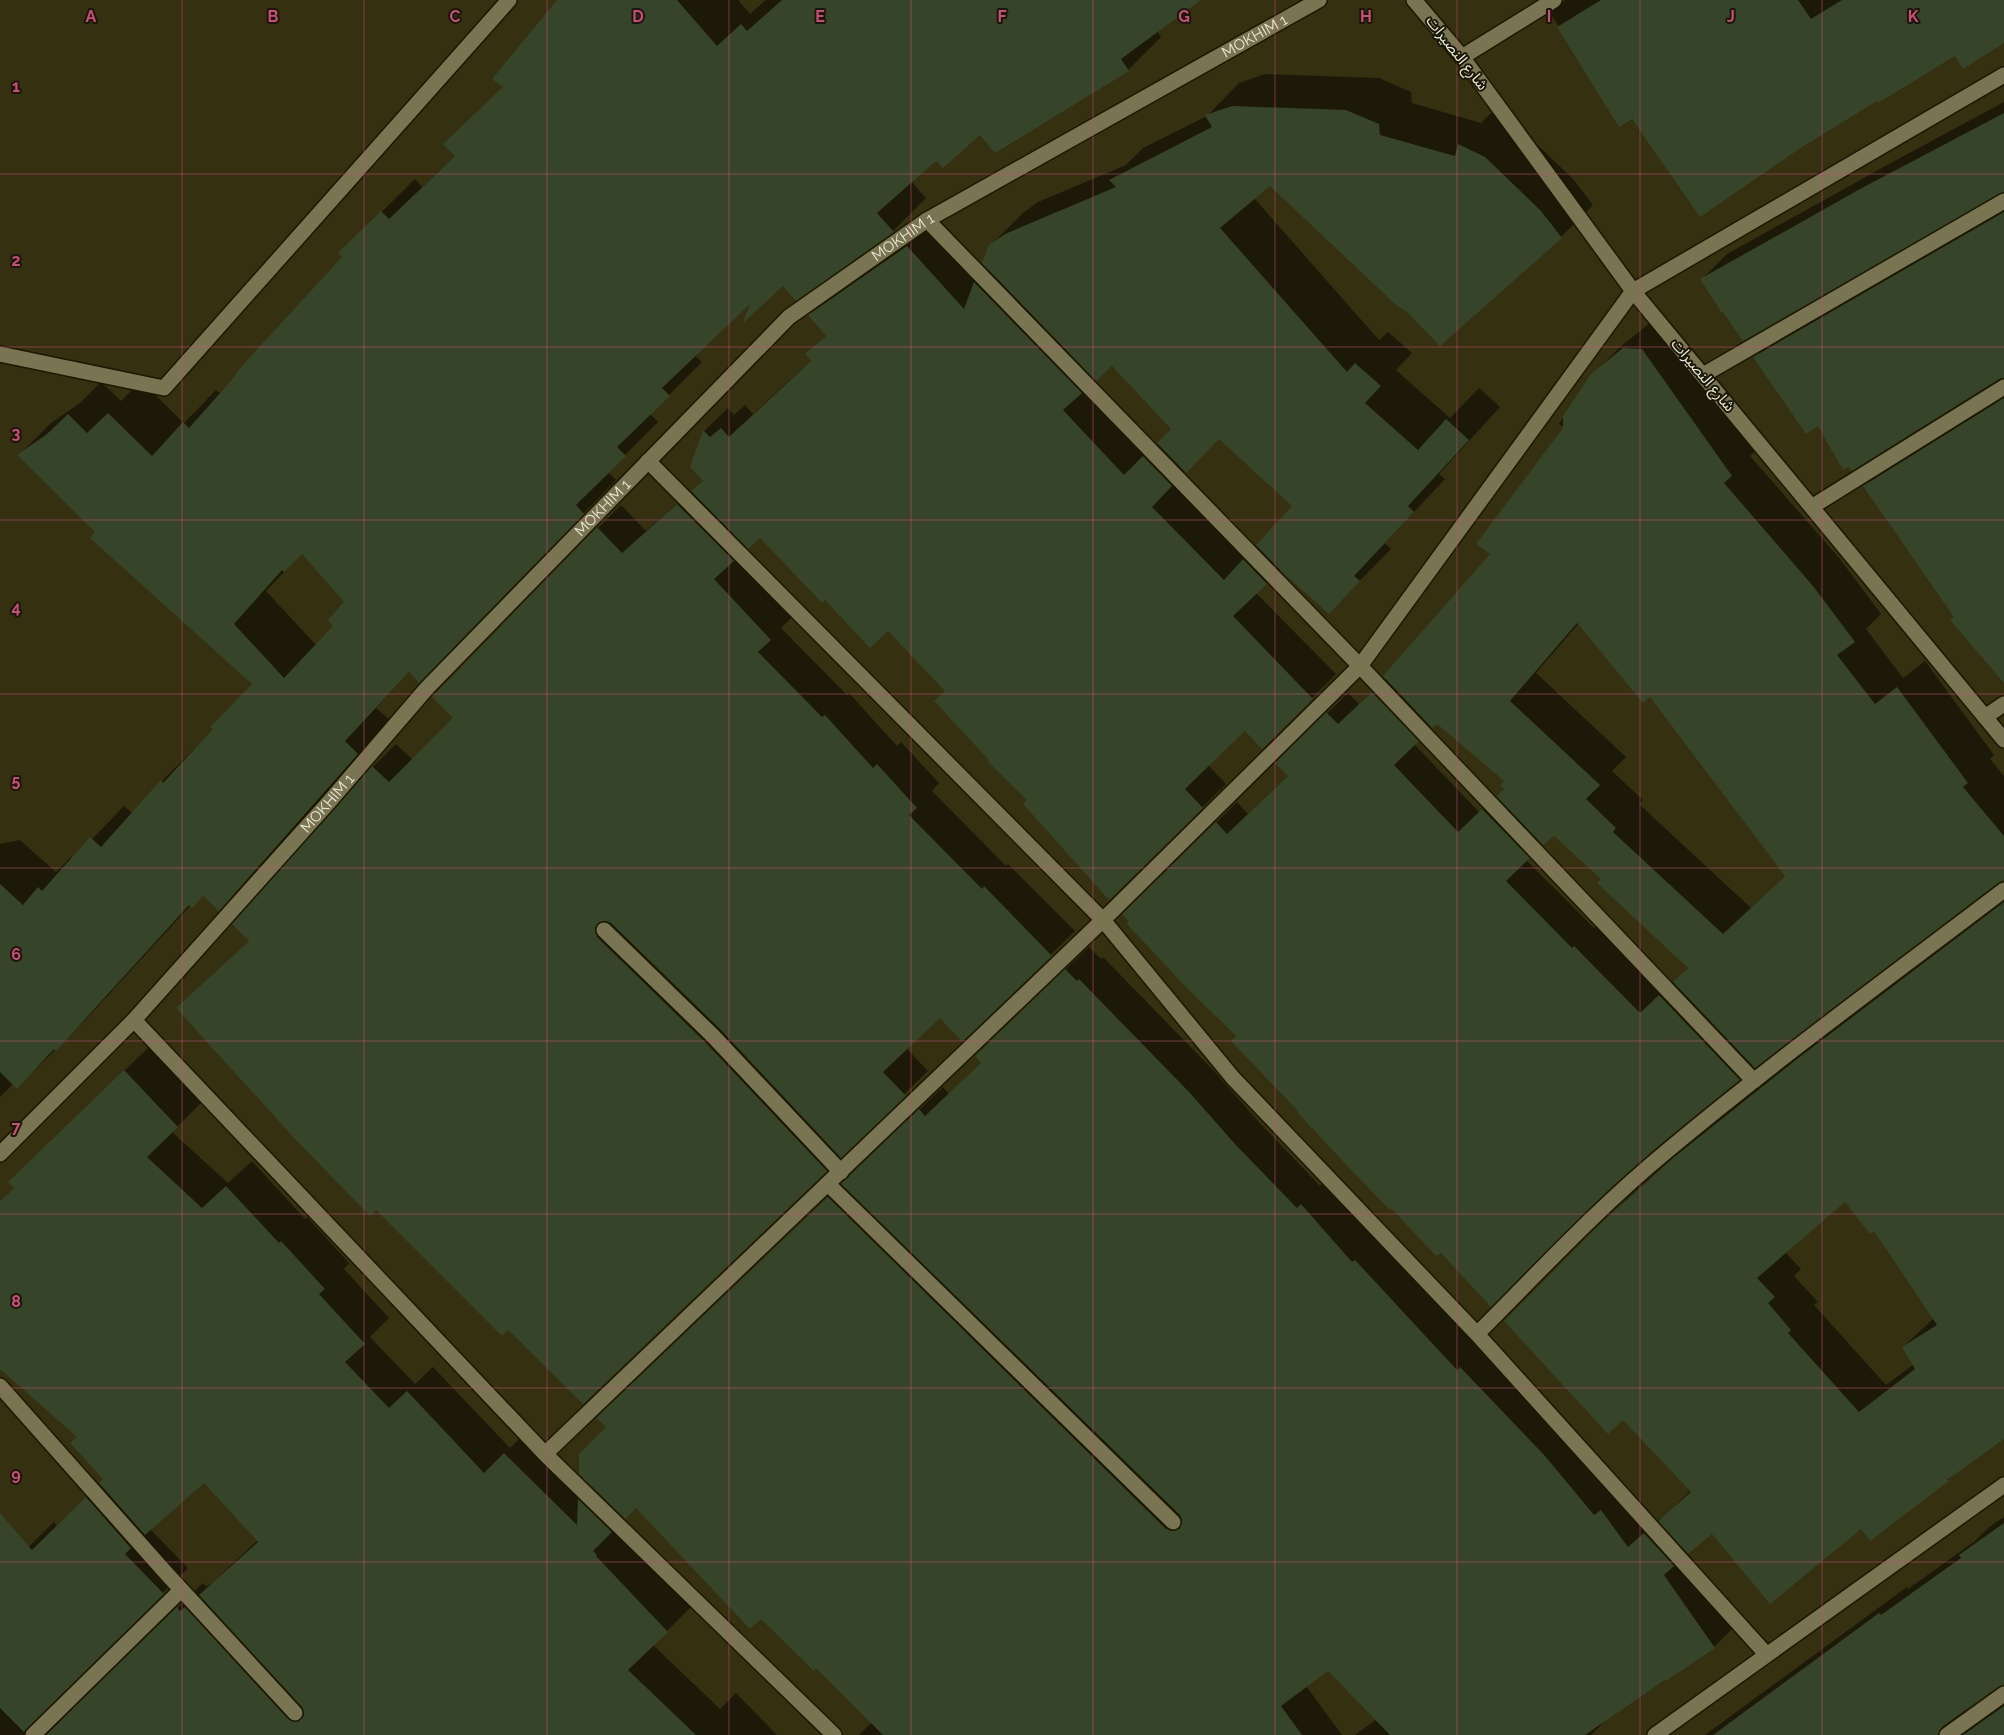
<svg xmlns="http://www.w3.org/2000/svg" width="2004" height="1735" viewBox="0 0 2004 1735" font-family="Raleway,'Noto Sans Arabic',sans-serif">
<style>
.shadow{fill:#0007;fill-rule:evenodd}
.building{fill:#364529;fill-rule:evenodd}
.lines{fill:none;stroke-linecap:round;stroke-linejoin:round}
.service-casing{stroke:#1c1800;stroke-width:18}
.minor-casing{stroke:#1c1800;stroke-width:18}
.tertiary-casing{stroke:#1c1800;stroke-width:18}
.secondary-casing{stroke:#1c1800;stroke-width:18}
.service{stroke:#797452;stroke-width:15}
.minor{stroke:#797452;stroke-width:15}
.tertiary{stroke:#797452;stroke-width:15}
.secondary{stroke:#797452;stroke-width:15}
.grid{fill:none;stroke:#cc4c7a;stroke-width:1;stroke-opacity:0.55}
.labels{text-anchor:middle;stroke-width:4;stroke-linejoin:round;paint-order:stroke}
.street-label{font-size:15px;fill:#ebe9d6;stroke:#1a180a}
.grid-label{font-size:16px;text-anchor:middle;font-weight:bold;fill:#cc4c7a;stroke:#1a180a;stroke-width:4;stroke-linejoin:round;paint-order:stroke}
</style>
<rect width="100%" height="100%" fill="#353010"/>
<path class="shadow" d="M 558,0 L 738,0 L 750,14 L 766,0 L 1199,0 L 1157,31 L 1161,37 L 1128,70 L 980,133 L 936,159 L 911,181 L 926,198 L 893,231 L 796,299 L 783,284 L 753,299 L 694,355 L 702,362 L 650,414 L 658,422 L 608,472 L 616,480 L 452,649 L 410,671 L 376,708 L 390,720 L 252,877 L 219,909 L 204,894 L 191,905 L 88,1017 L 17,1088 L 13,1084 L 0,1097 L 0,844 L 20,840 L 56,872 L 72,856 L 74,858 L 124,806 L 133,814 L 162,781 L 194,749 L 196,750 L 253,684 L 19,455 L 51,423 L 80,403 L 101,382 L 121,401 L 141,381 L 184,423 L 216,390 L 221,394 L 344,257 L 340,253 L 415,179 L 422,187 L 456,155 L 504,87 ZM 302,553 L 346,602 L 335,626 L 316,645 L 266,591 Z
M 1565,0 L 2004,0 L 2004,42 L 1956,54 L 1633,118 L 1619,125 L 1551,14 Z
M 1265,74 L 1379,78 L 1411,92 L 1412,103 L 1481,123 L 1491,113 L 1517,125 L 1573,179 L 1593,205 L 1561,237 L 1408,311 L 1270,184 L 1254,198 L 1379,340 L 1388,332 L 1412,353 L 1396,370 L 1450,418 L 1479,388 L 1500,407 L 1439,474 L 1445,479 L 1385,543 L 1391,549 L 1329,612 L 1282,568 L 1256,593 L 1336,674 L 1262,748 L 1245,730 L 1208,765 L 1226,784 L 1109,899 L 1029,800 L 991,760 L 946,690 L 888,629 L 825,599 L 760,537 L 738,556 L 793,616 L 781,628 L 847,695 L 849,693 L 897,746 L 901,742 L 939,783 L 932,791 L 1006,866 L 1008,864 L 1075,931 L 962,1040 L 940,1016 L 906,1048 L 928,1071 L 583,1403 L 177,1008 L 250,940 L 373,767 L 396,744 L 413,760 L 454,718 L 434,697 L 598,528 L 621,505 L 646,531 L 704,480 L 691,467 L 704,431 L 728,408 L 734,415 L 745,405 L 753,414 L 812,360 L 807,354 L 827,335 L 810,315 L 833,291 L 931,223 L 980,278 L 989,269 L 990,246 L 1023,213 L 1038,202 L 1126,165 L 1143,148 L 1207,116 L 1239,83 ZM 1112,364 L 1172,429 L 1149,452 L 1087,386 ZM 1219,437 L 1293,506 L 1247,557 L 1174,483 Z
M 2004,102 L 2004,191 L 1702,279 L 1727,254 L 1887,165 Z
M 2004,203 L 2004,376 L 1819,424 L 1755,357 L 1780,332 Z
M 1651,322 L 1670,323 L 1758,448 L 1750,456 L 1840,559 L 1881,614 L 1866,629 L 1903,678 L 1925,661 L 1994,755 L 1990,759 L 2004,776 L 2004,881 L 1998,881 L 1753,1065 L 1739,1079 L 1660,1143 L 1442,1251 L 1300,1111 L 1238,1036 L 1124,914 L 1237,802 L 1248,814 L 1289,775 L 1277,763 L 1348,693 L 1359,704 L 1387,678 L 1491,554 L 1565,428 L 1559,424 L 1592,375 L 1620,347 ZM 1579,623 L 1650,695 L 1786,875 L 1751,908 L 1639,804 L 1643,800 L 1612,771 L 1626,757 L 1536,673 ZM 1437,722 L 1506,781 L 1505,788 L 1479,812 L 1414,744 ZM 1554,834 L 1603,879 L 1689,967 L 1662,993 L 1596,926 L 1594,928 L 1526,860 Z
M 2004,390 L 2004,681 L 1955,617 L 1865,486 L 1889,461 Z
M 2004,897 L 2004,1438 L 1957,1471 L 1948,1480 L 1861,1528 L 1712,1532 L 1688,1553 L 1737,1624 L 1714,1647 L 1609,1717 L 1591,1735 L 1355,1735 L 1377,1719 L 1328,1669 L 1306,1686 L 1342,1735 L 859,1735 L 872,1722 L 816,1667 L 637,1506 L 617,1526 L 692,1606 L 653,1645 L 720,1709 L 736,1693 L 777,1735 L 0,1735 L 0,1575 L 54,1522 L 57,1526 L 105,1479 L 78,1436 L 0,1367 L 0,1201 L 15,1187 L 9,1182 L 150,1046 L 203,1101 L 172,1132 L 228,1183 L 252,1161 L 305,1219 L 307,1217 L 349,1263 L 344,1269 L 389,1318 L 370,1337 L 415,1384 L 433,1367 L 510,1448 L 530,1428 L 590,1488 L 593,1486 L 607,1427 L 621,1395 L 943,1087 L 949,1094 L 983,1062 L 999,1033 L 1089,947 L 1101,959 L 1103,957 L 1213,1070 L 1258,1121 L 1320,1186 L 1324,1182 L 1376,1240 L 1378,1238 L 1652,1525 L 1669,1512 L 1690,1491 L 1624,1418 L 1505,1321 L 1629,1197 L 1702,1131 L 1826,1032 ZM 1845,1200 L 1874,1229 L 1934,1318 L 1903,1347 L 1914,1364 L 1886,1385 L 1814,1305 L 1818,1302 L 1794,1276 L 1801,1269 L 1785,1252 ZM 204,1481 L 258,1540 L 211,1584 L 206,1586 L 203,1583 L 66,1717 L 61,1720 L 52,1717 L 48,1711 L 51,1702 L 188,1568 L 150,1529 Z
M 2004,1517 L 2004,1684 L 1998,1685 L 1965,1710 L 1967,1714 L 2004,1699 L 2004,1735 L 1705,1735 L 1907,1587 L 1908,1589 L 1975,1541 L 1988,1528 Z"/>
<path class="building" d="M 557,0 L 677,0 L 717,46 L 741,24 L 747,31 L 782,0 L 1201,0 L 1121,59 L 1129,71 L 995,153 L 980,135 L 943,168 L 936,161 L 877,213 L 894,232 L 796,301 L 783,286 L 743,323 L 750,304 L 662,388 L 670,396 L 617,447 L 626,456 L 576,505 L 584,514 L 419,683 L 409,672 L 345,741 L 358,754 L 219,911 L 203,896 L 192,908 L 189,905 L 56,1051 L 54,1049 L 17,1089 L 0,1072 L 0,884 L 23,905 L 38,887 L 42,891 L 90,837 L 101,847 L 161,780 L 163,783 L 213,729 L 210,727 L 252,684 L 90,538 L 95,532 L 17,455 L 47,434 L 68,414 L 87,433 L 108,413 L 152,456 L 183,422 L 189,428 L 230,382 L 241,367 L 342,257 L 338,253 L 381,211 L 389,219 L 455,156 L 443,144 L 503,87 L 492,79 ZM 302,554 L 344,602 L 328,620 L 333,626 L 284,678 L 234,624 L 282,570 L 284,572 Z
M 1601,0 L 1798,0 L 1811,19 L 1842,0 L 2004,0 L 2004,43 L 1963,69 L 1955,56 L 1878,103 L 1877,101 L 1799,149 L 1700,217 L 1632,119 L 1619,127 L 1557,27 Z
M 1232,106 L 1346,110 L 1379,124 L 1380,135 L 1455,156 L 1458,144 L 1485,157 L 1541,211 L 1562,238 L 1440,346 L 1407,312 L 1395,304 L 1270,186 L 1220,228 L 1347,372 L 1355,363 L 1381,386 L 1365,403 L 1418,450 L 1446,419 L 1469,440 L 1408,506 L 1414,512 L 1354,576 L 1360,581 L 1329,614 L 1281,571 L 1256,545 L 1292,506 L 1219,439 L 1186,473 L 1157,443 L 1171,429 L 1112,366 L 1096,381 L 982,263 L 989,245 L 1005,234 L 1116,187 L 1109,180 L 1212,127 L 1205,115 Z
M 2004,113 L 2004,192 L 1743,341 L 1723,312 L 1722,313 L 1700,279 L 1860,189 Z
M 2004,212 L 2004,378 L 1999,379 L 1852,471 L 1849,467 L 1843,470 L 1818,426 L 1806,434 L 1753,357 Z
M 907,246 L 964,309 L 974,282 L 1082,393 L 1063,410 L 1124,475 L 1143,456 L 1172,486 L 1152,507 L 1224,580 L 1243,559 L 1267,584 L 1233,616 L 1313,699 L 1262,749 L 1245,731 L 1185,789 L 1203,808 L 1109,900 L 1023,804 L 1027,800 L 988,762 L 989,760 L 934,701 L 945,691 L 888,631 L 870,648 L 825,600 L 822,603 L 760,538 L 748,549 L 691,491 L 703,481 L 690,467 L 703,430 L 710,437 L 721,428 L 729,437 L 811,361 L 805,354 L 826,336 L 808,315 Z
M 1623,348 L 1642,349 L 1732,476 L 1724,483 L 1813,586 L 1855,642 L 1837,655 L 1875,704 L 1897,687 L 1968,783 L 1963,787 L 2004,836 L 2004,881 L 1998,883 L 1755,1068 L 1673,982 L 1688,968 L 1597,883 L 1601,879 L 1554,836 L 1543,845 L 1496,796 L 1504,789 L 1500,785 L 1504,781 L 1437,724 L 1432,728 L 1383,676 L 1490,554 L 1476,544 L 1563,428 L 1563,416 L 1591,374 ZM 1577,623 L 1643,703 L 1650,697 L 1785,876 L 1723,934 L 1613,832 L 1616,828 L 1586,799 L 1600,785 L 1510,701 Z
M 2004,398 L 2004,683 L 1950,620 L 1954,617 L 1863,486 Z
M 677,504 L 734,561 L 714,579 L 771,640 L 758,652 L 822,717 L 825,715 L 873,768 L 877,764 L 917,808 L 909,815 L 982,889 L 984,886 L 1052,956 L 962,1042 L 940,1018 L 883,1072 L 906,1096 L 841,1158 L 720,1029 L 611,923 L 606,921 L 598,923 L 595,928 L 597,937 L 706,1043 L 827,1171 L 583,1404 L 508,1330 L 502,1336 L 376,1210 L 370,1216 L 295,1139 L 176,1008 L 249,941 L 232,924 L 372,766 L 389,782 L 453,718 L 432,697 L 597,527 L 622,553 Z
M 1372,692 L 1419,741 L 1394,765 L 1458,832 L 1482,809 L 1530,858 L 1506,881 L 1572,948 L 1574,946 L 1640,1013 L 1659,995 L 1740,1080 L 1661,1144 L 1611,1188 L 1491,1307 L 1441,1253 L 1436,1256 L 1391,1208 L 1390,1210 L 1352,1171 L 1297,1112 L 1298,1111 L 1231,1041 L 1236,1036 L 1185,986 L 1127,924 L 1129,922 L 1122,914 L 1216,822 L 1227,834 L 1288,776 L 1275,763 L 1326,712 L 1338,724 Z
M 2004,902 L 2004,1439 L 1947,1480 L 1949,1481 L 1870,1541 L 1861,1529 L 1770,1604 L 1712,1534 L 1688,1554 L 1658,1521 L 1691,1492 L 1623,1420 L 1608,1434 L 1504,1321 L 1600,1224 L 1673,1158 L 1797,1059 ZM 1845,1202 L 1870,1234 L 1874,1231 L 1937,1325 L 1902,1347 L 1915,1369 L 1859,1412 L 1788,1333 L 1791,1330 L 1768,1303 L 1775,1297 L 1757,1278 Z
M 1065,969 L 1077,981 L 1079,979 L 1190,1093 L 1235,1144 L 1297,1208 L 1301,1204 L 1352,1262 L 1355,1260 L 1457,1370 L 1460,1367 L 1545,1456 L 1594,1515 L 1601,1510 L 1628,1547 L 1644,1533 L 1674,1566 L 1664,1575 L 1715,1648 L 1666,1681 L 1665,1680 L 1585,1735 L 1390,1735 L 1328,1671 L 1281,1706 L 1302,1735 L 883,1735 L 816,1668 L 814,1671 L 761,1619 L 750,1629 L 636,1508 L 625,1519 L 579,1474 L 579,1454 L 606,1427 L 596,1418 L 828,1197 L 1166,1529 L 1175,1531 L 1180,1528 L 1182,1520 L 1180,1515 L 841,1184 L 919,1109 L 925,1116 L 981,1063 L 975,1056 Z
M 124,1070 L 178,1127 L 147,1157 L 202,1208 L 226,1186 L 279,1243 L 281,1241 L 325,1289 L 319,1294 L 365,1344 L 345,1362 L 389,1408 L 407,1391 L 484,1473 L 504,1453 L 577,1525 L 578,1499 L 612,1532 L 593,1551 L 597,1555 L 596,1556 L 668,1632 L 628,1670 L 696,1735 L 46,1735 L 177,1607 L 180,1611 L 185,1607 L 288,1719 L 298,1722 L 304,1715 L 302,1707 L 199,1595 L 258,1542 L 204,1483 L 145,1535 L 99,1483 L 103,1479 L 70,1443 L 77,1437 L 0,1369 L 0,1201 L 14,1188 L 8,1182 Z
M 86,1497 L 131,1548 L 125,1554 L 164,1594 L 24,1732 L 0,1708 L 0,1513 L 32,1550 Z
M 2004,1523 L 2004,1685 L 1999,1686 L 1942,1727 L 1938,1735 L 1713,1735 L 1879,1613 L 1881,1615 L 1961,1558 L 1959,1555 Z
M 2004,1706 L 2004,1735 L 1963,1735 Z"/>
<g class="lines">
<defs>
<path id="service" d="M 604,930 L 713,1036 L 841,1172
M 828,1184 L 1173,1522"/>
<path id="minor" d="M 1462,57 L 1554,0
M 927,220 L 1360,666 L 1754,1081
M 0,354 L 164,388 L 509,0
M 1703,375 L 2004,201
M 648,461 L 1103,920 L 1233,1078 L 1477,1334 L 1767,1655
M 1813,506 L 2004,387
M 1985,717 L 2004,704
M 134,1020 L 545,1454 L 834,1735
M 1477,1334 C 1539,1272 1599,1207 1667,1151 C 1776,1060 1891,976 2004,890
M 0,1386 L 166,1573 L 295,1713
M 545,1454 L 1103,920 L 1360,666 L 1633,291 L 2004,75
M 33,1735 L 181,1590
M 1655,1735 L 2004,1485
M 1947,1735 L 2004,1694"/>
<g id="tertiary">
<path id="s1" d="M 0,1154 L 134,1020 L 329,802 L 427,688 L 789,317 L 927,220 L 1319,0"/>
</g>
<path id="secondary" d="M 1414,0 L 1462,57 L 1633,291 L 2004,740"/>
</defs>
<use href="#service" class="service-casing"/>
<use href="#minor" class="minor-casing"/>
<use href="#tertiary" class="tertiary-casing"/>
<use href="#secondary" class="secondary-casing"/>
<use href="#service" class="service"/>
<use href="#minor" class="minor"/>
<use href="#tertiary" class="tertiary"/>
<use href="#secondary" class="secondary"/>
</g>
<path class="grid" d="M 182,0 L 182,1735M 364,0 L 364,1735M 547,0 L 547,1735M 729,0 L 729,1735M 911,0 L 911,1735M 1093,0 L 1093,1735M 1275,0 L 1275,1735M 1457,0 L 1457,1735M 1640,0 L 1640,1735M 1822,0 L 1822,1735M 0,174 L 2004,174M 0,347 L 2004,347M 0,520 L 2004,520M 0,694 L 2004,694M 0,868 L 2004,868M 0,1041 L 2004,1041M 0,1214 L 2004,1214M 0,1388 L 2004,1388M 0,1562 L 2004,1562"/>
<g class="labels">
<g class="street-label">
<text dy="5" stroke="none"><textPath href="#s1" startOffset="1695">MOKHIM 1</textPath></text>
<text transform="translate(1457 53) rotate(52)" y="5">شارع النصيرات</text>
<text dy="5" stroke="none"><textPath href="#s1" startOffset="1290">MOKHIM 1</textPath></text>
<text transform="translate(1703 375) rotate(50)" y="5">شارع النصيرات</text>
<text dy="5" stroke="none"><textPath href="#s1" startOffset="884">MOKHIM 1</textPath></text>
<text dy="5" stroke="none"><textPath href="#s1" startOffset="480">MOKHIM 1</textPath></text>
</g>
</g>
<g class="grid-label">
<text x="91" y="22">A</text>
<text x="273" y="22">B</text>
<text x="455" y="22">C</text>
<text x="638" y="22">D</text>
<text x="820" y="22">E</text>
<text x="1002" y="22">F</text>
<text x="1184" y="22">G</text>
<text x="1366" y="22">H</text>
<text x="1549" y="22">I</text>
<text x="1731" y="22">J</text>
<text x="1913" y="22">K</text>
<text x="16" y="92">1</text>
<text x="16" y="266">2</text>
<text x="16" y="439">3</text>
<text x="16" y="613">4</text>
<text x="16" y="786">5</text>
<text x="16" y="960">6</text>
<text x="16" y="1133">7</text>
<text x="16" y="1307">8</text>
<text x="16" y="1480">9</text>
</g>
</svg>
